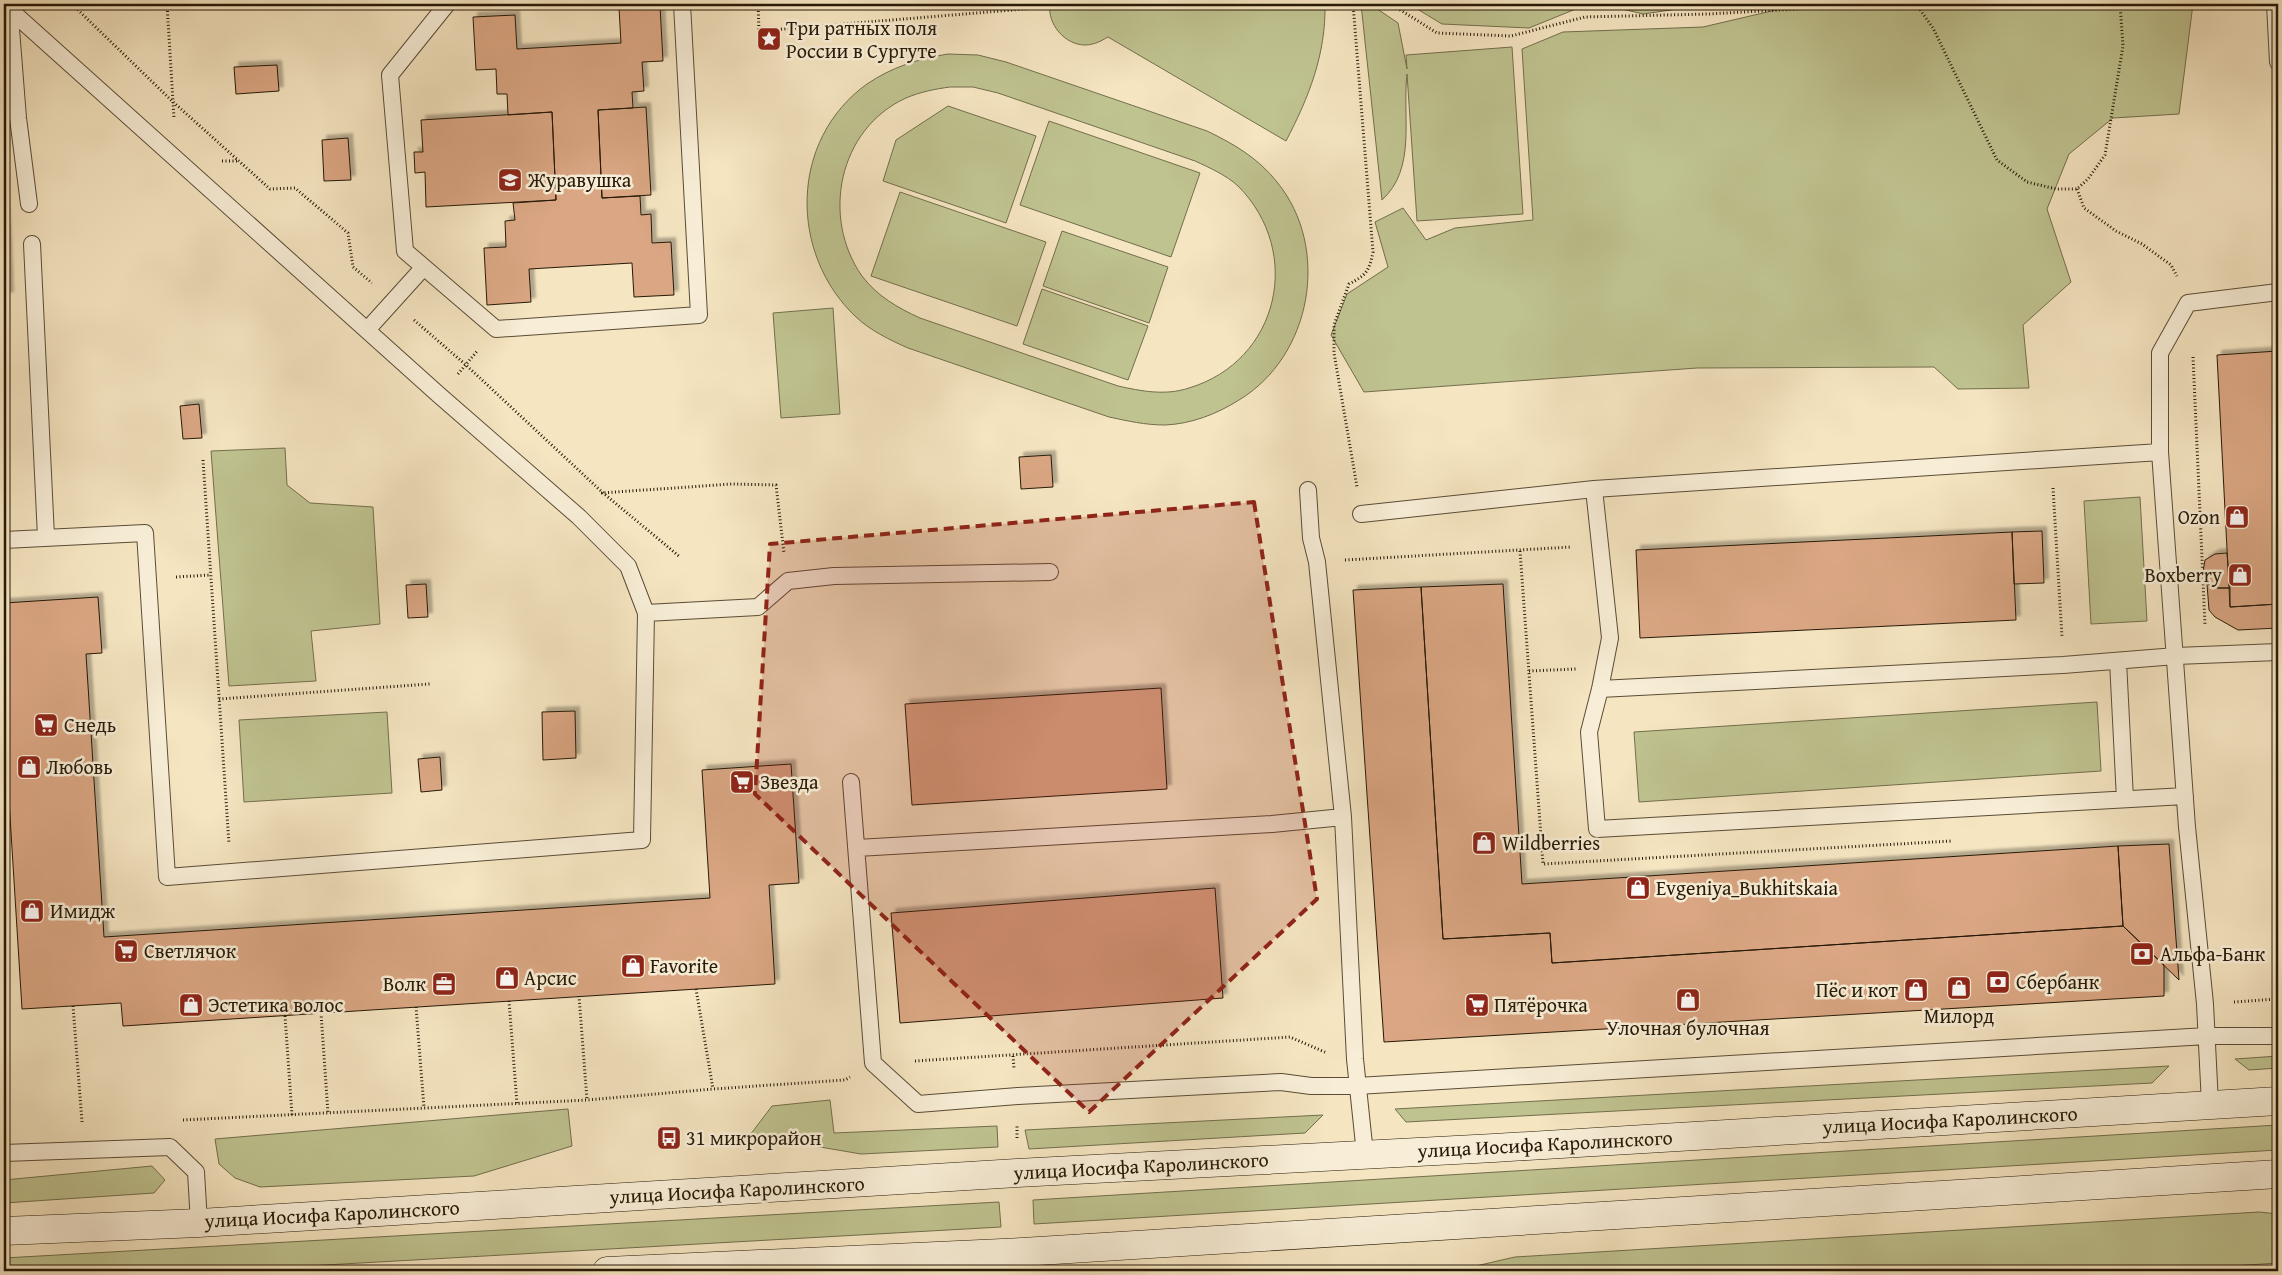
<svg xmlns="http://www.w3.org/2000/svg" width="2282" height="1275" viewBox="0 0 2282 1275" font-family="'Gentium Book Plus',serif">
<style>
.green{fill:#bfc390;stroke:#726e4c;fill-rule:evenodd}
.building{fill:#daa683;stroke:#261907;filter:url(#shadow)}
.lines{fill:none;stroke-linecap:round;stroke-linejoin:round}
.service-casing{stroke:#5a4c36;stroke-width:18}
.secondary-casing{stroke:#261907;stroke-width:29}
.path{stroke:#261907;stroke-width:3;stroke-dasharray:1 2.5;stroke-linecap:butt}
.service{stroke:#f8eed7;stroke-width:16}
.secondary{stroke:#f8eed7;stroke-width:28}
.marked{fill:#8f2418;fill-opacity:0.2;stroke:#8f2418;stroke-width:4;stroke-dasharray:10 6;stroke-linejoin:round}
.labels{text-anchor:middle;stroke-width:5;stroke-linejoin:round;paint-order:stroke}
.poi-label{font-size:20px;fill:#261907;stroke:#f8eed7;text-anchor:start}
.street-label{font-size:20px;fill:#261907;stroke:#f8eed7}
</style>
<defs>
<filter id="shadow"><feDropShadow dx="4.5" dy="-4.5" stdDeviation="1" flood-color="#0004"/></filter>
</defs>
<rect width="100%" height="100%" fill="#f5e5c1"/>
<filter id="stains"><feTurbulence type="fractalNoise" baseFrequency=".004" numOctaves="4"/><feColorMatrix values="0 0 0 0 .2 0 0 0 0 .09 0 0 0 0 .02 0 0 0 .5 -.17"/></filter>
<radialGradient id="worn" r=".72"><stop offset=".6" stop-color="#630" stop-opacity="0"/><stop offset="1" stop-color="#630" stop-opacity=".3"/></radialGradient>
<path class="green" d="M 1050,4 L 1325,4 C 1326,54 1309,97 1286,141 L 1108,37 C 1101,41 1094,45 1085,45 C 1065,45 1047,24 1050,4 Z
M 1361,4 L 1370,4 L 1398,23 L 1407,69 L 1406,55 L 1512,47 L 1523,214 L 1417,221 L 1407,74 C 1402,116 1417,168 1382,200 Z
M 1409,4 L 1588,4 L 1529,28 L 1442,24 Z
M 1601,4 L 1712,4 L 1643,14 Z
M 1755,4 L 2193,4 L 2179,114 L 2113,118 L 2069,154 L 2047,209 L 2071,282 L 2023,325 L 2029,388 L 1958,389 L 1934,367 L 1697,368 L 1364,392 L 1331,335 L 1347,294 L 1388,267 L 1375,222 L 1403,208 L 1426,240 L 1455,228 L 1533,220 L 1522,49 L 1563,32 L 1703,27 L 1793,6 Z
M 948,54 L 978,55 L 1006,62 L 1207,131 C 1234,144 1258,158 1277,182 C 1331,248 1312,356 1239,400 C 1217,414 1191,424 1165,425 C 1145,425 1128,421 1109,417 L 908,348 C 890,340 871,331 856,317 C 789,254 789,140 867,84 C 892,67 918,59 948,54 ZM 950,87 L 973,87 L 998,93 L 1195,161 C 1210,168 1226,175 1238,186 C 1304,252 1279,361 1189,388 C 1165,396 1141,391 1118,386 L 920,318 C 898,308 877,296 862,276 C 821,218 838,129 906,98 C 920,92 935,89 950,87 Z
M 948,106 L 1036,136 L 1006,223 L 883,181 L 896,140 Z
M 1049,121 L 1200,173 L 1171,257 L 1020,205 Z
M 900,192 L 1046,242 L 1017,326 L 871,276 Z
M 1062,231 L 1168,267 L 1149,323 L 1043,286 Z
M 1042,289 L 1148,326 L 1128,380 L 1023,344 Z
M 833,308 L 840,414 L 781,418 L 773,313 Z
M 285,448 L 287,485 L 310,503 L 373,507 L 380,624 L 311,631 L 316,681 L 229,686 L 211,451 Z
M 2140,497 L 2147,621 L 2091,624 L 2084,501 Z
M 2097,702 L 2101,771 L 1639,802 L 1634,732 Z
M 387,712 L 392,793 L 244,802 L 239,720 Z
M 2278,1056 L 2278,1068 L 2249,1070 L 2235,1059 Z
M 2169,1066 L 2152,1083 L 1406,1122 L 1395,1109 Z
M 830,1100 L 834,1133 L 997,1126 L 998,1147 L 861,1154 L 750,1135 L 772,1106 Z
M 568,1109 L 572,1146 L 474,1176 L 260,1187 L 235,1178 L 219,1164 L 215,1139 Z
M 1323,1115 L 1305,1133 L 1029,1149 L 1025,1130 Z
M 2278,1125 L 2278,1150 L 1034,1224 L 1033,1200 Z
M 152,1166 L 165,1180 L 154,1193 L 4,1203 L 4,1180 Z
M 999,1202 L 1001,1227 L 218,1271 L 4,1271 L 4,1258 Z
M 2259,1212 L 2278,1214 L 2278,1263 L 2155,1271 L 1454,1271 L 1515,1257 Z"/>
<path class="building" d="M 660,6 L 663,61 L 642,62 L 644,91 L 632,92 L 633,108 L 598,110 L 602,198 L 640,196 L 641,215 L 651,214 L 652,243 L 671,242 L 674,295 L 634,297 L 632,263 L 529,269 L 531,302 L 487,305 L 484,248 L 506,247 L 505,221 L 515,220 L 513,203 L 556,200 L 552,112 L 508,115 L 507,94 L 497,94 L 496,69 L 476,70 L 473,17 L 515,15 L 517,49 L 621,43 L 619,8 Z
M 277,65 L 279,91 L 236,94 L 234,67 Z
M 646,107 L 651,195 L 602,198 L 598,110 Z
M 552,112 L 556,200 L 426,207 L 425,172 L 415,173 L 414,152 L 423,152 L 421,120 Z
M 348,138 L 351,180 L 324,181 L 322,140 Z
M 4,199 L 7,243 L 4,243 Z
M 4,243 L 7,243 L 9,296 L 4,297 Z
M 2278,351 L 2278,604 L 2230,607 L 2217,355 Z
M 199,404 L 202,438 L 183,439 L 180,406 Z
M 1051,455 L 1053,487 L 1021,489 L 1019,457 Z
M 2042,531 L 2044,583 L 2014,584 L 2012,532 Z
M 2012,532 L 2016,620 L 1640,638 L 1636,550 Z
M 2227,553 L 2230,588 L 2218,588 L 2207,584 L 2203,572 L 2205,560 L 2215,554 Z
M 426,584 L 428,617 L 408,618 L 406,585 Z
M 1503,584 L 1522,884 L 2118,846 L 2123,926 L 1552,963 L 1550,933 L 1443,939 L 1421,587 Z
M 2207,584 L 2218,588 L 2230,588 L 2230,607 L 2278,604 L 2278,628 L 2238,630 L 2215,617 L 2209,610 Z
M 1421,587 L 1443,939 L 1550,933 L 1552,963 L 2123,926 L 2164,965 L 2164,996 L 1384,1042 L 1353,590 Z
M 98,597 L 102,653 L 86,654 L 104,937 L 710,898 L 702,770 L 791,764 L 799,883 L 769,885 L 775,984 L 123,1026 L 121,1003 L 22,1009 L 4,720 L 4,603 Z
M 1161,688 L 1167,789 L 912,805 L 905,704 Z
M 575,711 L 576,758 L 543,760 L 542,712 Z
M 440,757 L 442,790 L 421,792 L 418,759 Z
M 2169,844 L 2179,980 L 2123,926 L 2118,846 Z
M 1215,888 L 1223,998 L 900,1023 L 891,913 Z"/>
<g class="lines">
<defs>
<path id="service" d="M 9,4 L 18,118 L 29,204
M 447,4 L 390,75 L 405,251 L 496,329 L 699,315 L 682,4
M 2275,4 L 2278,62
M 4,9 L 9,9 L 439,395 L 579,517 L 628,566 L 646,613 L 642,840 L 167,877 L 145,533 L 4,540
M 32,244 L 46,537
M 367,330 L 423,268
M 1594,489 L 1610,638 L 1600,689 L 1589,732 L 1597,829 L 2185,796
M 1308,490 L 1311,538 L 1317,562 L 1343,817 L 1355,1059 L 1365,1154
M 1361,514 L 1594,489 L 2160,452
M 646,613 L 758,607 L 788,581 L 834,576 L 1050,572
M 2118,661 L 2125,799
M 1600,689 L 2063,665 L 2176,656 L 2278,652
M 851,782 L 873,1063 L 918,1104 L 1018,1096 L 1281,1082 L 1311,1086 L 1357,1086 L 2207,1036 L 2278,1036
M 857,848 L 1272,824 L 1343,817
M 2210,1104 L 2205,1004 L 2187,827 L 2160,452 L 2160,353 L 2188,303 L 2278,292
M 4,1153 L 170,1147 L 196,1172 L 199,1223"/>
<path id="secondary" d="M 4,1231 L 199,1223 L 1017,1173 L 1494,1148 L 2278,1101
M 607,1271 L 1022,1252 L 2278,1174"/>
</defs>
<use href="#service" class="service-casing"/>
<use href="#secondary" class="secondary-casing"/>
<path class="path" d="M 61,4 L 78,10 L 171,100 L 270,189 L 295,188 L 348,233 L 353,267 L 372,283
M 167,4 L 174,118
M 758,4 L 759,31 L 1049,7
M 1353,4 L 1373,252 C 1369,272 1366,275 1349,284 L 1334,325 L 1334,353 L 1357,487
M 1391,4 L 1437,33 L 1511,36 L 1585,17 L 1708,14 L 1887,4
M 1916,4 L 1933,28 L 1997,160 L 2027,182 L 2056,189 L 2077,189 L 2088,179 L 2105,155 L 2123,46 L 2120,4
M 222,161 L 238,161
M 2077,189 L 2084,208 L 2116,231 L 2142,244 L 2171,265 L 2177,276
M 414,320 L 466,365 L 602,492 L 680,557
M 2193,357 L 2205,625
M 458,374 L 478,350
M 203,460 L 229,844
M 2053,488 L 2062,637
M 601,493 L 732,484 L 776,485 L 784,553
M 1520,551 L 1543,864 L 1952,841
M 1345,560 L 1571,547
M 176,577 L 210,575
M 1529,671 L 1576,669
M 219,699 L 430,684
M 696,989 L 713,1089
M 579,996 L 587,1100
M 509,1001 L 517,1104
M 2234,1002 L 2278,999
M 73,1006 L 82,1122
M 416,1007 L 424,1108
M 321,1013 L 328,1113
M 285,1016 L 292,1115
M 1013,1056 L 1014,1069
M 915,1061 L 1290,1037 L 1327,1053
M 183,1120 L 587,1100 L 713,1089 L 845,1080 L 850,1077
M 1017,1138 L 1017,1125"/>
<use href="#service" class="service"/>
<use href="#secondary" class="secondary"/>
</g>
<path class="marked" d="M 1254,502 L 1317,899 L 1089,1112 L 755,794 L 770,544 Z"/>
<defs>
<symbol id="sight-square" viewBox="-11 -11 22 22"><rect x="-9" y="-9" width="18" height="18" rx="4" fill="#8f2418" stroke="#f8eed7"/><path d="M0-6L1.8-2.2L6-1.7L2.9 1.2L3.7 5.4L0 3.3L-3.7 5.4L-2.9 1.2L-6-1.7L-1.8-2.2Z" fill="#fff"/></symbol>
<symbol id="school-square" viewBox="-11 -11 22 22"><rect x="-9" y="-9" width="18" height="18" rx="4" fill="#8f2418" stroke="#f8eed7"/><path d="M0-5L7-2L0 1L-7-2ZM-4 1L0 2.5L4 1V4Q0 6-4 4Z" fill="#fff"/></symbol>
<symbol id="shop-square" viewBox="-11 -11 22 22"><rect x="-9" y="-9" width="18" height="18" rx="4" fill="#8f2418" stroke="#f8eed7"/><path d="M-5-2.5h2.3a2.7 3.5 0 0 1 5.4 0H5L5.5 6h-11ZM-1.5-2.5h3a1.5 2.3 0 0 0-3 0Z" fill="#fff"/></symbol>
<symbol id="supermarket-square" viewBox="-11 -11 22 22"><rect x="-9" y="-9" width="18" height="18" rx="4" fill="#8f2418" stroke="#f8eed7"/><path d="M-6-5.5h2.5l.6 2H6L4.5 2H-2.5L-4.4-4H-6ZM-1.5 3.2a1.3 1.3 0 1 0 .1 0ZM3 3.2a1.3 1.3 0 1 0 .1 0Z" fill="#fff"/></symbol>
<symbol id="bank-square" viewBox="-11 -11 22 22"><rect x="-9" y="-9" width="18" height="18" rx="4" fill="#8f2418" stroke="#f8eed7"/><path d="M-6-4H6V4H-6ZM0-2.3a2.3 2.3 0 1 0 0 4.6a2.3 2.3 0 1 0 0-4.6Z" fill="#fff"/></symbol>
<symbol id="office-square" viewBox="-11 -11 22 22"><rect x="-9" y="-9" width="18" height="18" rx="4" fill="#8f2418" stroke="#f8eed7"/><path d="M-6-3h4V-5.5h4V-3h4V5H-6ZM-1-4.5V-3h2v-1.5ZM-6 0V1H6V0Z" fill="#fff"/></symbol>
<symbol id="bus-square" viewBox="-11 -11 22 22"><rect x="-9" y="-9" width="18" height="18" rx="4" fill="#8f2418" stroke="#f8eed7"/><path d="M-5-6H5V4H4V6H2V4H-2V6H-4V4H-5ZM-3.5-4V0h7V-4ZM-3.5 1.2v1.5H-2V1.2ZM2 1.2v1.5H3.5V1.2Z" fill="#fff"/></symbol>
</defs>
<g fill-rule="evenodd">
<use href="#sight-square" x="755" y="25" width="28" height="28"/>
<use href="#school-square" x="496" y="166" width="28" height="28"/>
<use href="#shop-square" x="2223" y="503" width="28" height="28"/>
<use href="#shop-square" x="2226" y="561" width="28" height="28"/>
<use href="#supermarket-square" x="32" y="711" width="28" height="28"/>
<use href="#shop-square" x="15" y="753" width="28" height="28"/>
<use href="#supermarket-square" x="728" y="768" width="28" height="28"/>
<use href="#shop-square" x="1470" y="829" width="28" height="28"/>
<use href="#shop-square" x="1624" y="874" width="28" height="28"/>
<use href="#shop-square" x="18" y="897" width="28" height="28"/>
<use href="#supermarket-square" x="112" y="937" width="28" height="28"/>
<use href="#bank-square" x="2128" y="940" width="28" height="28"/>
<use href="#shop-square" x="619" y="952" width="28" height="28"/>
<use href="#shop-square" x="493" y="964" width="28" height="28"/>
<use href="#bank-square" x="1984" y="968" width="28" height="28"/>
<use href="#office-square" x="430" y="970" width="28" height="28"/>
<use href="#shop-square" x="1945" y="974" width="28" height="28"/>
<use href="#shop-square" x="1902" y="976" width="28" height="28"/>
<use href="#shop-square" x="1674" y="986" width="28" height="28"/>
<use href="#shop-square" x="177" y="991" width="28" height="28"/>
<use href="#supermarket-square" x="1463" y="991" width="28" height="28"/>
<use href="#bus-square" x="655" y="1124" width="28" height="28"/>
</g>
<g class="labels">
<g class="poi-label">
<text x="786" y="35">Три ратных поля<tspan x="786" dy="23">России в Сургуте</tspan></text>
<text x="528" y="187">Журавушка</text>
<text x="2220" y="524" text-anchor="end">Ozon</text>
<text x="2222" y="582" text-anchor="end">Boxberry</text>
<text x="64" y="732">Снедь</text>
<text x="46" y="774">Любовь</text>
<text x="760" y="789">Звезда</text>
<text x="1502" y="850">Wildberries</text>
<text x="1656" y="895">Evgeniya_Bukhitskaia</text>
<text x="50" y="918">Имидж</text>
<text x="144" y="958">Светлячок</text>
<text x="2160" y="961">Альфа-Банк</text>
<text x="650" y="973">Favorite</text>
<text x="524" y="985">Арсис</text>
<text x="2016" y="989">Сбербанк</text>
<text x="426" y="991" text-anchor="end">Волк</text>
<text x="1898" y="997" text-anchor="end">Пёс и кот</text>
<text x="208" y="1012">Эстетика волос</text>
<text x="1494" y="1012">Пятёрочка</text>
<text x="1959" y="1023" text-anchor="middle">Милорд</text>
<text x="1688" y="1035" text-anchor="middle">Улочная булочная</text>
<text x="686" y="1145">31 микрорайон</text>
</g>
<g class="street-label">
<text transform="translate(1950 1120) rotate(-3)" y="7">улица Иосифа Каролинского</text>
<text transform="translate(1545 1144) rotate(-3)" y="7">улица Иосифа Каролинского</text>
<text transform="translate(1141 1166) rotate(-3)" y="7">улица Иосифа Каролинского</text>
<text transform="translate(737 1190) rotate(-3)" y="7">улица Иосифа Каролинского</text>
<text transform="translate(332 1214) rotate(-3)" y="7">улица Иосифа Каролинского</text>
</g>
</g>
<rect width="2282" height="1275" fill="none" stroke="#f5e5c1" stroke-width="20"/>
<rect x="5" y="5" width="2272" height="1265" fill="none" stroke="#261907" stroke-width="2.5"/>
<rect x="10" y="10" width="2262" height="1255" fill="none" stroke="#261907"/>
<rect width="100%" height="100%" filter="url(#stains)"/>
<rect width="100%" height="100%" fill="url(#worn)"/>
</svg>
